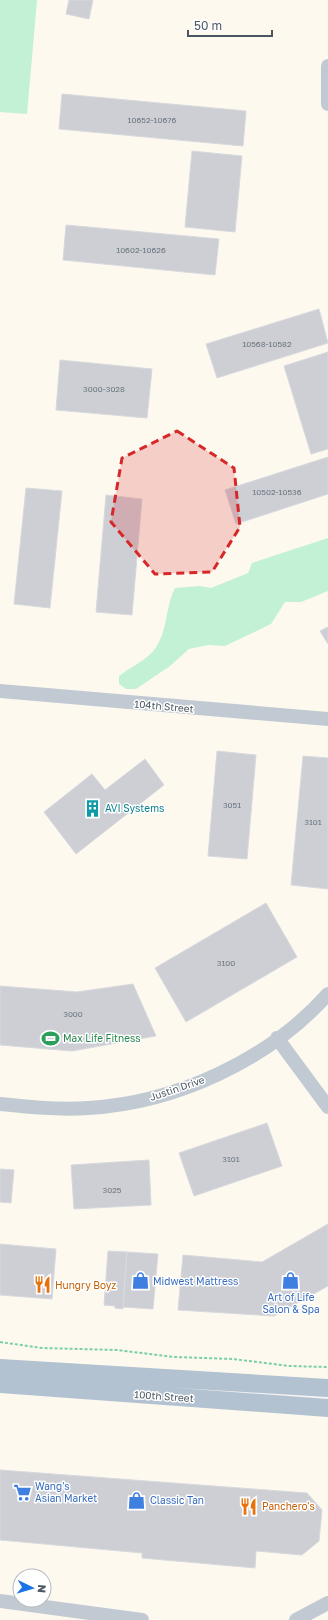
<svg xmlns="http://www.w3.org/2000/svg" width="328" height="1620" viewBox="0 0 328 1620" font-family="'Golos Text',sans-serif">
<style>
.commercial{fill:#fdf9ef;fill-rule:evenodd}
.green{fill:#c3f1d5}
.building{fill:#cdcfd5;stroke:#d7d9de}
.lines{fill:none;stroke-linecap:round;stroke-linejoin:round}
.path{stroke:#7ad0a6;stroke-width:2;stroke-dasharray:3 2;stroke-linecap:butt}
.minor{stroke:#c1cad2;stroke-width:14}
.major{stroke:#b3c2d1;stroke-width:18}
.marked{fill:#d62828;fill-opacity:0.2;stroke:#d62828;stroke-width:3;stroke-dasharray:8 5;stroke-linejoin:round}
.labels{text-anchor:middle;stroke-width:3;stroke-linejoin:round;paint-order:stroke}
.number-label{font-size:8px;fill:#6b747e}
.street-label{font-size:10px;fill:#4a5661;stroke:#fff}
.culture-label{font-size:10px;fill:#0d838f;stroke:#fff;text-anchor:start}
.leisure-label{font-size:10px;fill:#27864d;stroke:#fff;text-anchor:start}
.shop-label{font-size:10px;fill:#366cbe;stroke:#fff;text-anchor:start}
.food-label{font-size:10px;fill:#c56008;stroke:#fff;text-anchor:start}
</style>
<rect width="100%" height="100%" fill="#f5f3f3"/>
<path class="commercial" d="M 37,0 L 328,0 L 328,1388 L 0,1368 L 0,112 L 27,114 Z
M 0,1384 L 328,1408 L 328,1620 L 0,1620 ZM 20,1576 L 44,1576 L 44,1600 L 20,1600 Z"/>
<path class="green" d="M 0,0 L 37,0 L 27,114 L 0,112 Z
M 328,538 L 328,591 L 301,602 L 285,602 L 271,624 L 225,646 L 208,645 L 189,649 L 170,666 L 136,689 L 126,689 L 119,684 L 119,676 C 129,668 148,659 154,650 C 168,632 165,607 175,588 L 200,586 L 211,588 L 248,573 L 252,563 Z"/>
<path class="building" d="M 69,0 L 93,0 L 89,19 L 66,14 Z
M 62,94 L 246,111 L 243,146 L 59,129 Z
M 192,151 L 242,156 L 235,232 L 185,227 Z
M 66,225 L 219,239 L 215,275 L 63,260 Z
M 319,309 L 328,343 L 217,378 L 206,344 Z
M 328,352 L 328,449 L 311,454 L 284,366 Z
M 60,360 L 152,369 L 147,418 L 56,410 Z
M 328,457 L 328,494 L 236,524 L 225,490 Z
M 26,488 L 62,491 L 50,608 L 14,604 Z
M 106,495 L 142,499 L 132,615 L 96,612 Z
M 328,627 L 328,644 L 320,631 Z
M 217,751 L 256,755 L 247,859 L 208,856 Z
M 303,756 L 328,758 L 328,889 L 291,885 Z
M 145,759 L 164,785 L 76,854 L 44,812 L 92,774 L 105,790 Z
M 266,903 L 297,957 L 186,1022 L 155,968 Z
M 133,984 L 156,1036 L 72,1051 L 0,1045 L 0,986 L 77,992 Z
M 267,1123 L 282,1166 L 194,1196 L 179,1153 Z
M 149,1160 L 151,1205 L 74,1209 L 71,1165 Z
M 0,1169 L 14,1170 L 11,1203 L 0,1202 Z
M 328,1224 L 328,1286 L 274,1316 L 178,1310 L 183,1255 L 262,1262 Z
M 0,1244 L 56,1249 L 52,1299 L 0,1295 Z
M 108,1251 L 127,1252 L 123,1309 L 115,1308 L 115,1306 L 104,1305 Z
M 127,1252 L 158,1254 L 153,1309 L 123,1307 Z
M 0,1470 L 307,1493 L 322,1510 L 319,1541 L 302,1555 L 256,1551 L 255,1568 L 142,1558 L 142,1553 L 0,1540 Z"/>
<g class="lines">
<path class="path" d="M 0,1342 L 42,1348 L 117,1350 L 174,1357 L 233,1359 L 289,1366 L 328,1367"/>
<path class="minor" d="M 328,66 L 328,104
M 0,691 L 328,719
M 277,1038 L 328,1107
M 0,1104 C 29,1107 58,1110 88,1108 C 176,1103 269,1060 328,994
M 0,1601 L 142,1620
M 296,1620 L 328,1603"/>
<path class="major" d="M 0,1368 L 328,1388
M 0,1384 L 328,1408"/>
</g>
<path class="marked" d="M 177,431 L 234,468 L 240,527 L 212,572 L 155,574 L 111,522 L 122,458 Z"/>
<defs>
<symbol id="building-bare" viewBox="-9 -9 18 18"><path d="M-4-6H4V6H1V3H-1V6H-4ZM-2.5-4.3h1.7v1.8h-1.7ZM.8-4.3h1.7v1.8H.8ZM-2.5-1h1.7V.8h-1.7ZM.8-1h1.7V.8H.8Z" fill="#0f9aa8" stroke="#fff" stroke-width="2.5" paint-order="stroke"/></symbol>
<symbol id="stadium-bare" viewBox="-9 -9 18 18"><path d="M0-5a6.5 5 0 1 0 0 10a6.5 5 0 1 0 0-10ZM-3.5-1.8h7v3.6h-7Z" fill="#2e9e5b" stroke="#fff" stroke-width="2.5" paint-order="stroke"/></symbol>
<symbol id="shop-bare" viewBox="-9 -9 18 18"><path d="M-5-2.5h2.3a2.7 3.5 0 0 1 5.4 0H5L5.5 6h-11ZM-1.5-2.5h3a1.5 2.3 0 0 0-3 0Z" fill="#3f7fe0" stroke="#fff" stroke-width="2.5" paint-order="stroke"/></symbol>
<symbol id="restaurant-bare" viewBox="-9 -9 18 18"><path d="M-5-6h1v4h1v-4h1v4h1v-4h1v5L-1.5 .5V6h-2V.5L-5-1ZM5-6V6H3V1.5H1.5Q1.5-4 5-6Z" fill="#e8710a" stroke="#fff" stroke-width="2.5" paint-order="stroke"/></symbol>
<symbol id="supermarket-bare" viewBox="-9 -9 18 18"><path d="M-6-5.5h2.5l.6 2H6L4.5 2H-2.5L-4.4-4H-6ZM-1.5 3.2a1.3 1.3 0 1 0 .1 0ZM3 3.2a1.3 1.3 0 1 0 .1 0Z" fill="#3f7fe0" stroke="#fff" stroke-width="2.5" paint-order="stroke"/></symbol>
</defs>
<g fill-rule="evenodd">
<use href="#building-bare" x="80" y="796" width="25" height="25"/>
<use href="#stadium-bare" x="38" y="1026" width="25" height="25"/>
<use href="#shop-bare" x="278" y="1268" width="25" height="25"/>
<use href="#shop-bare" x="128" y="1268" width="25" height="25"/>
<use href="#restaurant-bare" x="30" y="1272" width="25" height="25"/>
<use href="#supermarket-bare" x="10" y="1480" width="25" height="25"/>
<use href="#shop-bare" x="124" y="1488" width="25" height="25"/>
<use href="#restaurant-bare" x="236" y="1494" width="25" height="25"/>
</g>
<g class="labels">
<g class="number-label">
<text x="152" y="123">10652-10676</text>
<text x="141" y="253">10602-10626</text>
<text x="267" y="347">10568-10582</text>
<text x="104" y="392">3000-3028</text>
<text x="277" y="495">10502-10536</text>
<text x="232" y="808">3051</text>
<text x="313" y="825">3101</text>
<text x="226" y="966">3100</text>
<text x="73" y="1017">3000</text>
<text x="231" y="1162">3101</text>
<text x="112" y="1193">3025</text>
</g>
<g class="street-label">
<text transform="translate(164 706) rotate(5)" y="4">104th Street</text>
<text transform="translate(177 1088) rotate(-19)" y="4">Justin Drive</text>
<text transform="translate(164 1396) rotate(4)" y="4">100th Street</text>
</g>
<g class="culture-label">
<text x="105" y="812">AVI Systems</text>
</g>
<g class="leisure-label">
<text x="63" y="1042">Max Life Fitness</text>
</g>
<g class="shop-label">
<text x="153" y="1285">Midwest Mattress</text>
<text x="291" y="1301" text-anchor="middle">Art of Life<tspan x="291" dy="12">Salon &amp; Spa</tspan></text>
<text x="35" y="1490">Wang's<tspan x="35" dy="12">Asian Market</tspan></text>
<text x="150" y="1504">Classic Tan</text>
</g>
<g class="food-label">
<text x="55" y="1289">Hungry Boyz</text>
<text x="262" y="1510">Panchero's</text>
</g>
</g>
<g transform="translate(32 1588) rotate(95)"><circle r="19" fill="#ffffff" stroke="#b7bbc0"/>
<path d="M0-3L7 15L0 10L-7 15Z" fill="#1a73e8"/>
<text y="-6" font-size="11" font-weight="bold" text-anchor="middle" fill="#4a5661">N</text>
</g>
<path d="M188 30v6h84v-6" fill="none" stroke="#4a5661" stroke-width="2"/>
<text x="194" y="30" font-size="12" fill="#4a5661" stroke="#ffffff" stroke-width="3" paint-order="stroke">50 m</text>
</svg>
